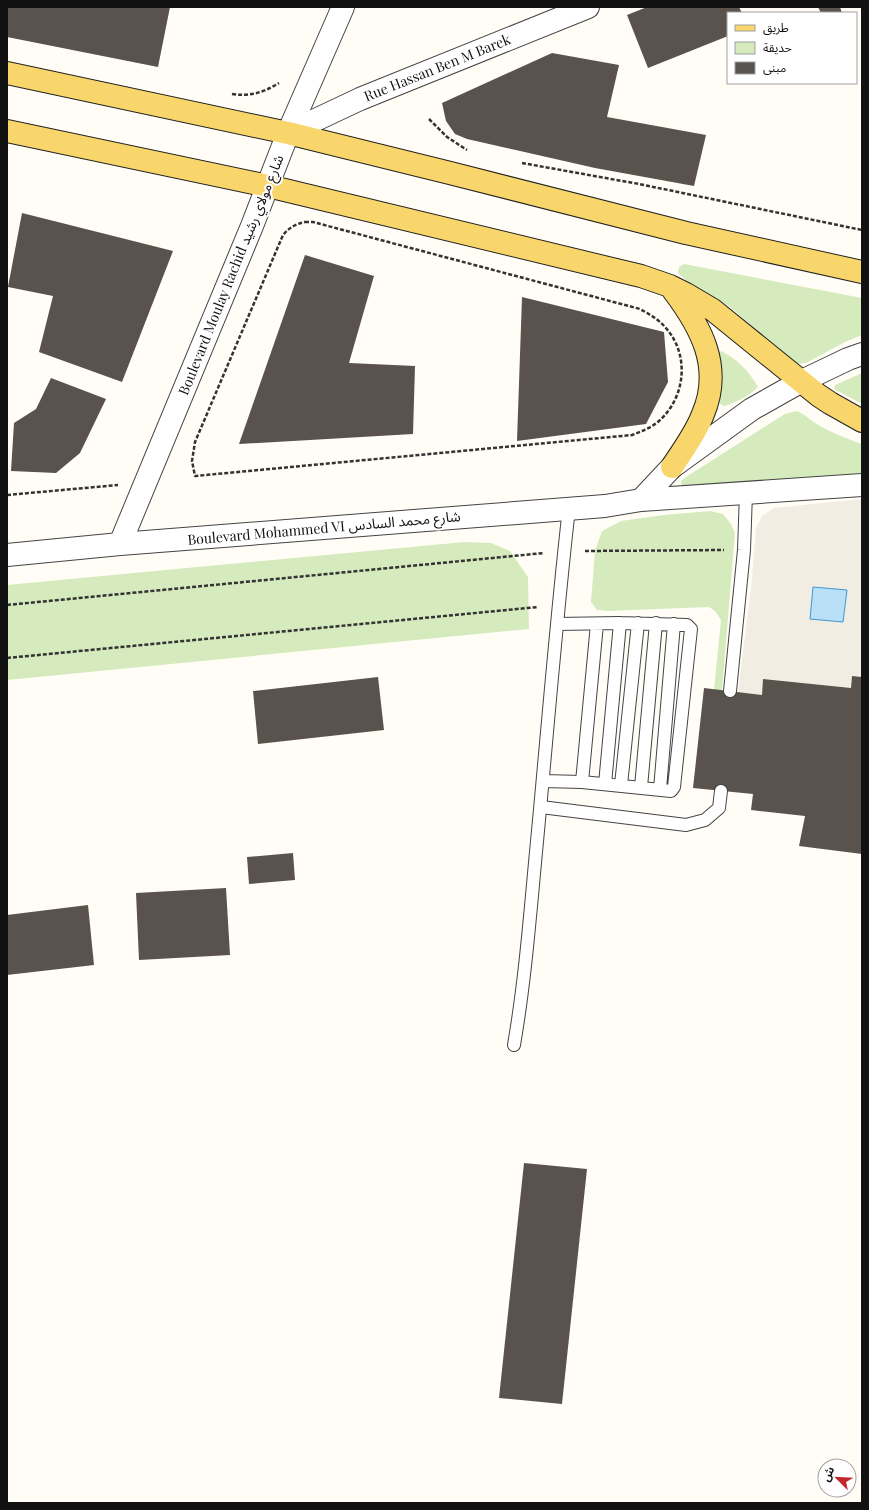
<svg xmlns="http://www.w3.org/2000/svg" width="869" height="1510" viewBox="0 0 869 1510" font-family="'Playfair Display','Noto Sans Arabic',serif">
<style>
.green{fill:#d5ebbd}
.plaza{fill:#f1ede2}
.water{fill:#b9e0f7;stroke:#3f96cf}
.building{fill:#5a524d}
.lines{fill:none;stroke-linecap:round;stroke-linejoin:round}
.service-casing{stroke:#444;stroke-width:14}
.minor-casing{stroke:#444;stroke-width:24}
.tertiary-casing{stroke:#444;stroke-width:24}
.primary-casing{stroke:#222;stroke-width:24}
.path{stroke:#333;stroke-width:2.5;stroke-dasharray:4 2;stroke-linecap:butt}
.service{stroke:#fff;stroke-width:12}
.minor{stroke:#fff;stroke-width:22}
.tertiary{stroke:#fff;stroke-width:22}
.primary{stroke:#f9d66b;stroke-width:22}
.labels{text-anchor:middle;stroke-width:4;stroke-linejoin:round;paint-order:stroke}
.street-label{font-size:14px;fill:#111;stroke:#fff}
</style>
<rect width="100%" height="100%" fill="#fffdf5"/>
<path class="green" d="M 684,264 L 862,298 L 862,335 L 845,342 L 808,362 L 800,364 L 794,362 L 730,307 L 687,281 L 678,273 L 679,267 Z
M 721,351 C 736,358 750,372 758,387 C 749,396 736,403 724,406 L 719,403 C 723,387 720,373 716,357 Z
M 862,373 L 862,404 L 834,389 L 835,385 Z
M 796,411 C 803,413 807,417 812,421 C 827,431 845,438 862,444 L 862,473 L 692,488 L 682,487 L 681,481 L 689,475 L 785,414 Z
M 710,511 L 723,514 L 731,524 L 735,533 L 722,690 L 714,690 L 721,620 L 715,611 L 709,607 L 607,611 L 597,610 L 591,602 L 595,551 L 602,531 L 621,521 L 664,515 Z
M 465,542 L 491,543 L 510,551 L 528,577 L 529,629 L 7,680 L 7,585 Z"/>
<path class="plaza" d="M 862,499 L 862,677 L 852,676 L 851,688 L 764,679 L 762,695 L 738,692 L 751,589 L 756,528 L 762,516 L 774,508 Z"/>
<path class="water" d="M 813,587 L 847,590 L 843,622 L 810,619 Z"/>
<path class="building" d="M 7,7 L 170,7 L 158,67 L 7,37 Z
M 647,7 L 739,7 L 742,13 L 728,13 L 728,36 L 648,68 L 627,15 Z
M 818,7 L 840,7 L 842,13 L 821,13 Z
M 552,53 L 619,65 L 607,117 L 706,135 L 694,186 L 595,168 L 467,139 L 455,134 L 446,121 L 442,103 Z
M 22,213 L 173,251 L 122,382 L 39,352 L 53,296 L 8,287 Z
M 305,255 L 374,276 L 349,363 L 415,366 L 413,434 L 239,444 Z
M 522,297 L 664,332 L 668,382 L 646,424 L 517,441 Z
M 51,378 L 106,399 L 80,453 L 56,473 L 11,471 L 14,423 L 36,409 Z
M 852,676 L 862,677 L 862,854 L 799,846 L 805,816 L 751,810 L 753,794 L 693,788 L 704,688 L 762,695 L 763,679 L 851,688 Z
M 378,677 L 384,730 L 258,744 L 253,691 Z
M 293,853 L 295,880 L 249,884 L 247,857 Z
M 226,888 L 230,955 L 139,960 L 136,893 Z
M 88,905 L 94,965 L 7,975 L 7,915 Z
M 524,1163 L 587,1169 L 562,1404 L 499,1398 Z"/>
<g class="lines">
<defs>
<path id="service" d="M 730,691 L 744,550 L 746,493
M 543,781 L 582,782 L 671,791 L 674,787 L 691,629 L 687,625 L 620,623 L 557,624
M 582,782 L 597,624
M 605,784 L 620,623
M 621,785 L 638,623
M 641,787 L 656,623
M 660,789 L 674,624
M 541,807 L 686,825 L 705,820 L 719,808 L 721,791
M 514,1045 C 525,981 530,916 536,852 C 547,737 556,622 569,508"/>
<g id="minor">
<path id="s1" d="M 288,133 L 360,99 L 588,7"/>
</g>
<path id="tertiary" d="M 641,500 L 672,467 L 752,409 L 800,382 L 848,359 L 862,354
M 120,544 L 252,226 L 288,133 L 343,7
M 7,555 L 120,544 L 605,506 L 641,500 L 862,485"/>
<path id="primary" d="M 7,73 L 288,133 L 450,173 L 686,233 L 862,272
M 7,131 L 268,186 L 641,276 L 670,286 L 686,294 L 713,310 L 818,395 L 830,403 L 862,421
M 672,467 C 683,450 696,433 703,414 C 723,367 701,327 673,290"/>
</defs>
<use href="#service" class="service-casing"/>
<use href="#minor" class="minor-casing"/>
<use href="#tertiary" class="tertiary-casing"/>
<use href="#primary" class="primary-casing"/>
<path class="path" d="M 232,94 C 250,97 264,92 279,83
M 429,119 L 447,137 L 467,150
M 522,163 L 639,184 L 862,230
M 305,222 L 313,222 L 640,309 C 649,314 658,319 665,327 C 690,354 686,397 659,421 C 651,428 642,431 632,435 L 195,476 L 192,461 L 195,442 L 283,235 C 289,228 295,224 305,222 Z
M 7,495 L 118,485
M 585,551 L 724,550
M 7,605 L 544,553
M 7,658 L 538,607"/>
<use href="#service" class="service"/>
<use href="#minor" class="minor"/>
<use href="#tertiary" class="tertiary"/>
<use href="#primary" class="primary"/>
</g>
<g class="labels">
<g class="street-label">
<text dy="5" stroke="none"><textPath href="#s1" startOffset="163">Rue Hassan Ben M Barek</textPath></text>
<text transform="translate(231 275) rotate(-68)" y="5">Boulevard Moulay Rachid شارع مولاي رشيد</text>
<text transform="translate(324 528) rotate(-5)" y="5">Boulevard Mohammed VI شارع محمد السادس</text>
</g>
</g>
<rect width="869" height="1510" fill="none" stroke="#111111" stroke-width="16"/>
<rect x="727" y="12" width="130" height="72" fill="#ffffff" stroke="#a0a0a0"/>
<rect x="735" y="25" width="20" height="6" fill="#f9d66b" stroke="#a0a0a0"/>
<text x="763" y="32" font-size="12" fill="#111111">طريق</text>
<rect x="735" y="42" width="20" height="12" fill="#d5ebbd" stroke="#a0a0a0"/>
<text x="763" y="52" font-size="12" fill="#111111">حديقة</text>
<rect x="735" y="62" width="20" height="12" fill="#5a524d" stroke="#a0a0a0"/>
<text x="763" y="72" font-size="12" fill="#111111">مبنى</text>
<g transform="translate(837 1478) rotate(294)"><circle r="19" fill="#ffffff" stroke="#a0a0a0"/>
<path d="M0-3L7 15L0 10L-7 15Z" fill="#c4262e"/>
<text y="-6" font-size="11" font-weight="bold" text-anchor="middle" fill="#111111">ش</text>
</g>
</svg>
